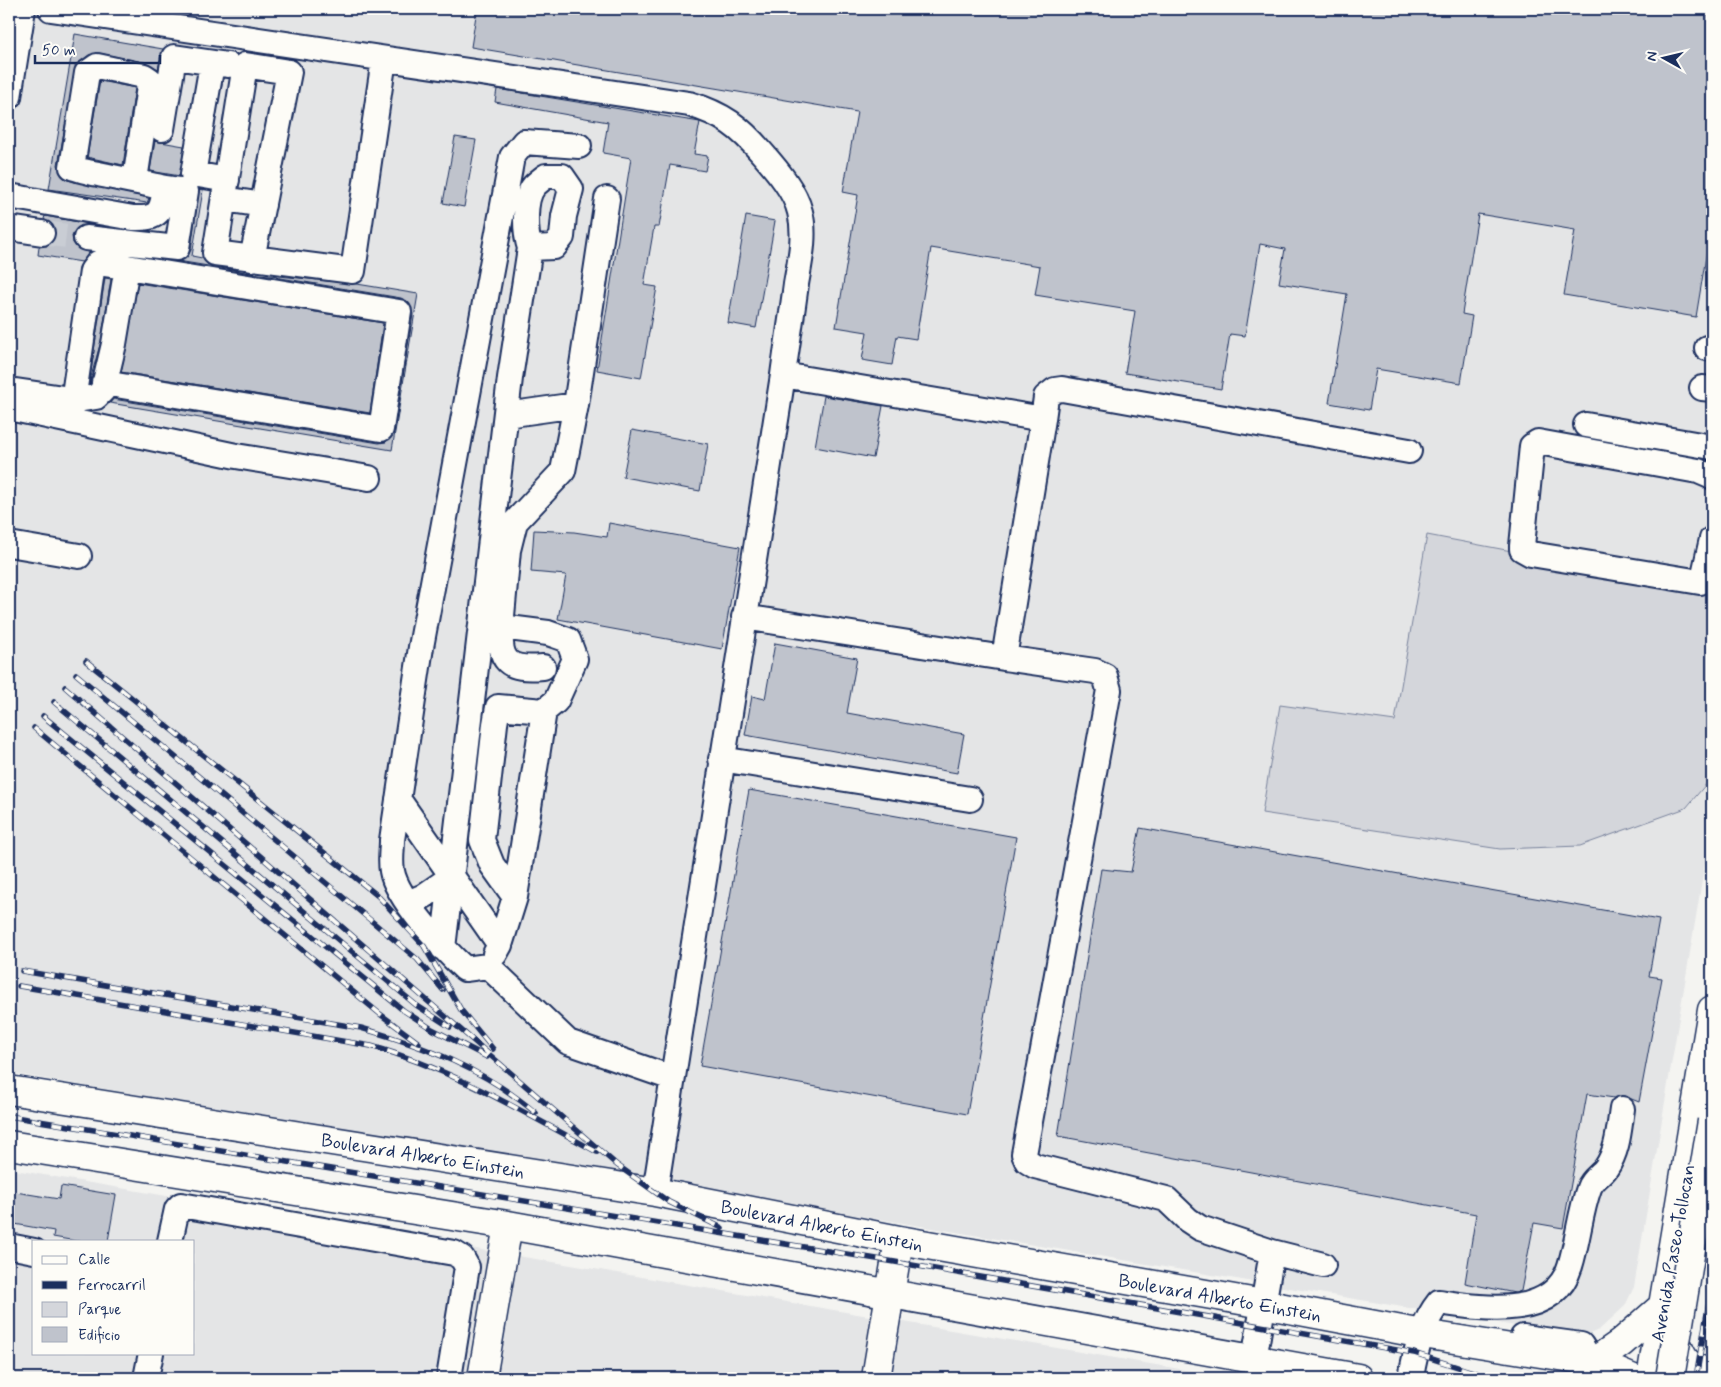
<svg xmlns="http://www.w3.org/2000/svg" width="1721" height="1387" viewBox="0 0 1721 1387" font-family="Mynerve,sans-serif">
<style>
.built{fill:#e4e5e6;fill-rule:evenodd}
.green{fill:#d4d6db;stroke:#78829c}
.building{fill:#bfc3cc;stroke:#1b2f5e}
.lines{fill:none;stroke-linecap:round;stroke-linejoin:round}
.minor-tunnel{stroke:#c9cdd4;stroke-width:24;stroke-dasharray:24 12;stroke-linecap:butt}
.minor-casing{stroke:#1b2f5e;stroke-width:28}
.major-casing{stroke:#1b2f5e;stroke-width:31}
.minor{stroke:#fdfcf7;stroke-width:24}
.major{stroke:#fdfcf7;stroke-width:28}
.rail-casing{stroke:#1b2f5e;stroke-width:5.5}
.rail{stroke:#fdfcf7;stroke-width:4;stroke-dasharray:11;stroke-linecap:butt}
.major-bridge-casing{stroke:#1b2f5e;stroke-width:31;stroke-linecap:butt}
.major-bridge{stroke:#fdfcf7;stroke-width:28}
.labels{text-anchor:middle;stroke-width:4;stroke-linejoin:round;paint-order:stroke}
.street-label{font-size:19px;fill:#1b2f5e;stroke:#fdfcf7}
</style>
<rect width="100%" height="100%" fill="#f4f4f1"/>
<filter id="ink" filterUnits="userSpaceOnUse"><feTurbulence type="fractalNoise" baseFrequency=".02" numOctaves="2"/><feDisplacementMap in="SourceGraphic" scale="10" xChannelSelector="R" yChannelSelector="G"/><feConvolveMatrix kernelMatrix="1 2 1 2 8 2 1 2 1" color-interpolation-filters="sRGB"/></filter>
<g filter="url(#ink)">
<path class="built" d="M 9,9 L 1712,9 L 1712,821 L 1634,1287 L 1625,1306 L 1599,1330 L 1581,1337 L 9,1073 Z
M 9,1169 L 1232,1378 L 9,1378 ZM 34,1241 L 194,1241 L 194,1353 L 34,1353 Z"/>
<path class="green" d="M 1427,535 L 1712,589 L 1712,777 L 1686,808 L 1580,846 L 1500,849 L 1262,813 L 1280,705 L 1395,721 Z"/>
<path class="building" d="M 477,9 L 1712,9 L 1712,220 L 1696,317 L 1564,295 L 1575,230 L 1478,214 L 1462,314 L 1472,316 L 1461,383 L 1376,369 L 1369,410 L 1329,403 L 1347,294 L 1279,283 L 1285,249 L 1260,244 L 1245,336 L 1230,334 L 1221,389 L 1125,373 L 1135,311 L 1035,295 L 1040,266 L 931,248 L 916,339 L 897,336 L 892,365 L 862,360 L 867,332 L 836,327 L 858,195 L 843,192 L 857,112 L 471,47 Z
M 75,34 L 163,49 L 158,69 L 147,63 L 99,53 L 89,55 L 76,65 L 58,165 L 62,176 L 67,180 L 149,198 L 147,203 L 49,189 Z
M 100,81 L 135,88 L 123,165 L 87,157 Z
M 497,89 L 700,122 L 694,154 L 708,156 L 705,171 L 670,165 L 659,227 L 654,227 L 644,285 L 657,287 L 641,378 L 597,370 L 631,158 L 603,153 L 608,122 L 495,102 Z
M 455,137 L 476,140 L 464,207 L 443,203 Z
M 155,141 L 184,146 L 180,176 L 150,171 Z
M 199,189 L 203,190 L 192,256 L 202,258 L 207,264 L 250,273 L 357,284 L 418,294 L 392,450 L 110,403 L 113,399 L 379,443 L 386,442 L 394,432 L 413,314 L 408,302 L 401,298 L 178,261 L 187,257 L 191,250 Z
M 45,216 L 89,224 L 80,226 L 72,236 L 73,243 L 78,249 L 90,252 L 82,262 L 38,255 L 39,247 L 47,246 L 55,236 L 55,228 L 44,219 Z
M 746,216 L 775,221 L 756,328 L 728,323 Z
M 105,278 L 111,279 L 101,341 L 89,384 Z
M 138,283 L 383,323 L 370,413 L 121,372 Z
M 824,396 L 883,406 L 873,458 L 815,447 Z
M 632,430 L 708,444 L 700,491 L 623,477 Z
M 609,523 L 740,547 L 722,649 L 558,619 L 566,575 L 531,572 L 534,530 L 574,532 L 607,537 Z
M 775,643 L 857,658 L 847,713 L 964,734 L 957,773 L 745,735 L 752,696 L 765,699 Z
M 749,790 L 1016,837 L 967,1114 L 700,1066 Z
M 1140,828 L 1659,920 L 1649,976 L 1662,978 L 1639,1102 L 1624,1096 L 1614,1098 L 1587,1094 L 1563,1228 L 1534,1223 L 1521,1291 L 1515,1293 L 1465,1283 L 1476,1214 L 1058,1136 L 1101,869 L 1131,872 Z
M 61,1186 L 116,1195 L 108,1241 L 76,1241 L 53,1237 L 54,1231 L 9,1223 L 9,1191 L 59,1199 Z"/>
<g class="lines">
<path class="minor-tunnel" d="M 42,233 L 86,238"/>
<defs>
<path id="minor" d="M 51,9 L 689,104 C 723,114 740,127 763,154 C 777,170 795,191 800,212 C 806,235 800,261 796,284 C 792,315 787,345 783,375 L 1043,419 L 1004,658 L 1095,671 L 1105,676 L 1109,690 L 1024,1154 L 1027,1161 L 1035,1166 L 1166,1199 L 1188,1220 L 1200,1228 L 1272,1252 L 1254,1360
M 212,64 L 193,174 L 227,180
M 9,97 L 23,9
M 162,129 L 174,57 L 228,65
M 579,146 L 524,142 L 512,157 L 421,647 L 392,840 C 392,850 390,861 392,871 C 396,897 445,951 465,969 L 488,966 L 568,1042 L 672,1078
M 9,196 L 133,218 C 159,219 162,212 165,188 C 152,184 77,171 72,167 L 87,73 L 97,66 L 144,76 L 150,80 L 135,180
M 224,199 L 263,205
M 9,228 L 42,233
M 86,238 L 177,248 L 186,191 L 165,188
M 252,259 L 289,72 L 245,65 L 215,253 L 353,271 L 384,59
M 1707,348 L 1712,349
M 1702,388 L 1712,389
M 9,390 L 77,400 L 96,397 L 103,390 L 114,344 L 127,267 L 399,312 L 381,429 L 104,383
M 9,408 L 236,456 L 369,478
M 71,415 L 92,271 L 98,263 L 127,267
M 506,415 L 576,405
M 1043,419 L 1046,397 L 1055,390 L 1062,389 L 1409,451
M 1586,425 L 1712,447
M 1712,477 L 1698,471 L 1538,442 L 1532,446 L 1522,546 L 1522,549 L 1531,554 L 1700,582 L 1703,579 L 1712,539
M 9,544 L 79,556
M 744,617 L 1004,658
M 501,627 C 499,662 507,670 543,667
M 721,759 L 970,799
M 398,799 L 500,945 L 495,954
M 515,897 L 492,865 L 482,840 L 495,724 L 498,707 L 544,711
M 408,903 L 424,896 L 453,876
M 500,945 L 515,897 L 544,711 L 556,701 L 575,659 L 568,640 L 548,633 L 501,627 L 508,550 L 515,522 L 563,471 L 576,405 L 607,199
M 443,948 L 510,378 L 530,248 C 525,233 523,199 534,186 C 537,183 542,179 546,176 L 562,176 L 571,189 L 564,216 L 562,237 L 554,247 L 530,248
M 655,1192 L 783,375
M 170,1241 L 177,1209 L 181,1205 L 454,1253 L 462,1258 L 467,1267 L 449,1378
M 9,1246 L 34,1251
M 1272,1252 L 1323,1265
M 1523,1337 L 1581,1345 L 1591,1361
M 146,1378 L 151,1353
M 1411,1378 C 1415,1352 1422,1323 1439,1302 C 1481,1308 1553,1321 1570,1266 C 1578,1241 1580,1213 1589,1188 C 1592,1179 1601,1175 1606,1168 C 1618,1151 1619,1129 1622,1109"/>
<path id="major" d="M 9,1090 L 655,1192 L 899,1240 L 1263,1304 L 1423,1334 L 1591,1361 L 1631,1378
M 9,1145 L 508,1225 L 1358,1378
M 1671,1329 C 1682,1356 1681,1367 1712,1373
M 1595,1361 L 1621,1343 L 1662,1307
M 482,1378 L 508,1225
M 876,1378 L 899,1240
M 1651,1378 L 1712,1010"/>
</defs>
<use href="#minor" class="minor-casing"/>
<use href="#major" class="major-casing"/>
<use href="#minor" class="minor"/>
<use href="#major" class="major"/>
<defs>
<path id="rail" d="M 86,661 L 378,896 L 424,946 L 461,1010 L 493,1049
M 76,674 L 417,959 L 443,990
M 65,687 L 617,1165 L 669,1202 L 722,1228
M 54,702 L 416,1005 L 450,1027
M 43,716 L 403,1010 L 432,1029 L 487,1057
M 34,728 L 380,1014 L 419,1043
M 22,971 L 361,1028 C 424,1046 486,1070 536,1113
M 19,986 L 371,1046 C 452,1069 523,1112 597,1152
M 9,1116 L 895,1262 L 1414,1353 L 1492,1378
M 1696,1378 L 1712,1284"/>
</defs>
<use href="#rail" class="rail-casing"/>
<use href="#rail" class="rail"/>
<defs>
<path id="major-bridge" d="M 1670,1378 L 1712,1121"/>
</defs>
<use href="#major-bridge" class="major-bridge-casing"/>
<use href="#major-bridge" class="major-bridge"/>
</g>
</g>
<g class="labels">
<g class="street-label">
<text transform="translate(423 1155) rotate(9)" y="7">Boulevard Alberto Einstein</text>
<text transform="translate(822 1225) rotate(11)" y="7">Boulevard Alberto Einstein</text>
<text transform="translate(1672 1253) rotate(-80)" y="7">Avenida Paseo Tollocan</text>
<text transform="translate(1220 1297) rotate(10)" y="7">Boulevard Alberto Einstein</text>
</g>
</g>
<rect width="1721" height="1387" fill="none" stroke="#fdfcf7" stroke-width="30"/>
<rect x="15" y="15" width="1691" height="1357" fill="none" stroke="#1b2f5e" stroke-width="2" filter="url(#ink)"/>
<rect x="32" y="1240" width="162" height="115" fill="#fdfcf7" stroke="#a3aaba"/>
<rect x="42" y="1256" width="25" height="8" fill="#fdfcf7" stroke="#a3aaba"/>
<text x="78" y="1264" font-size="15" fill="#1b2f5e">Calle</text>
<rect x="42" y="1281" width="25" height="8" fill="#1b2f5e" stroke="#a3aaba"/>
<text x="78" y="1290" font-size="15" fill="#1b2f5e">Ferrocarril</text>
<rect x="42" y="1302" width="25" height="15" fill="#d4d6db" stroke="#a3aaba"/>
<text x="78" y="1314" font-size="15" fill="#1b2f5e">Parque</text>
<rect x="42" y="1327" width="25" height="15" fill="#bfc3cc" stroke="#a3aaba"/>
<text x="78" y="1340" font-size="15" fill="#1b2f5e">Edificio</text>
<g transform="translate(1664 58) rotate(278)" stroke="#fdfcf7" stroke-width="4" paint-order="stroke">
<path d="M0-4L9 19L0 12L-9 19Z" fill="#1b2f5e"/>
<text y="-8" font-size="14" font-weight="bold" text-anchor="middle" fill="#1b2f5e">N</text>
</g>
<path d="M35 55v8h125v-8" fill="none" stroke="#1b2f5e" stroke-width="2.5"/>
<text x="42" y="55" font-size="15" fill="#1b2f5e" stroke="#fdfcf7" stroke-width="4" paint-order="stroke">50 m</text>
</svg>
